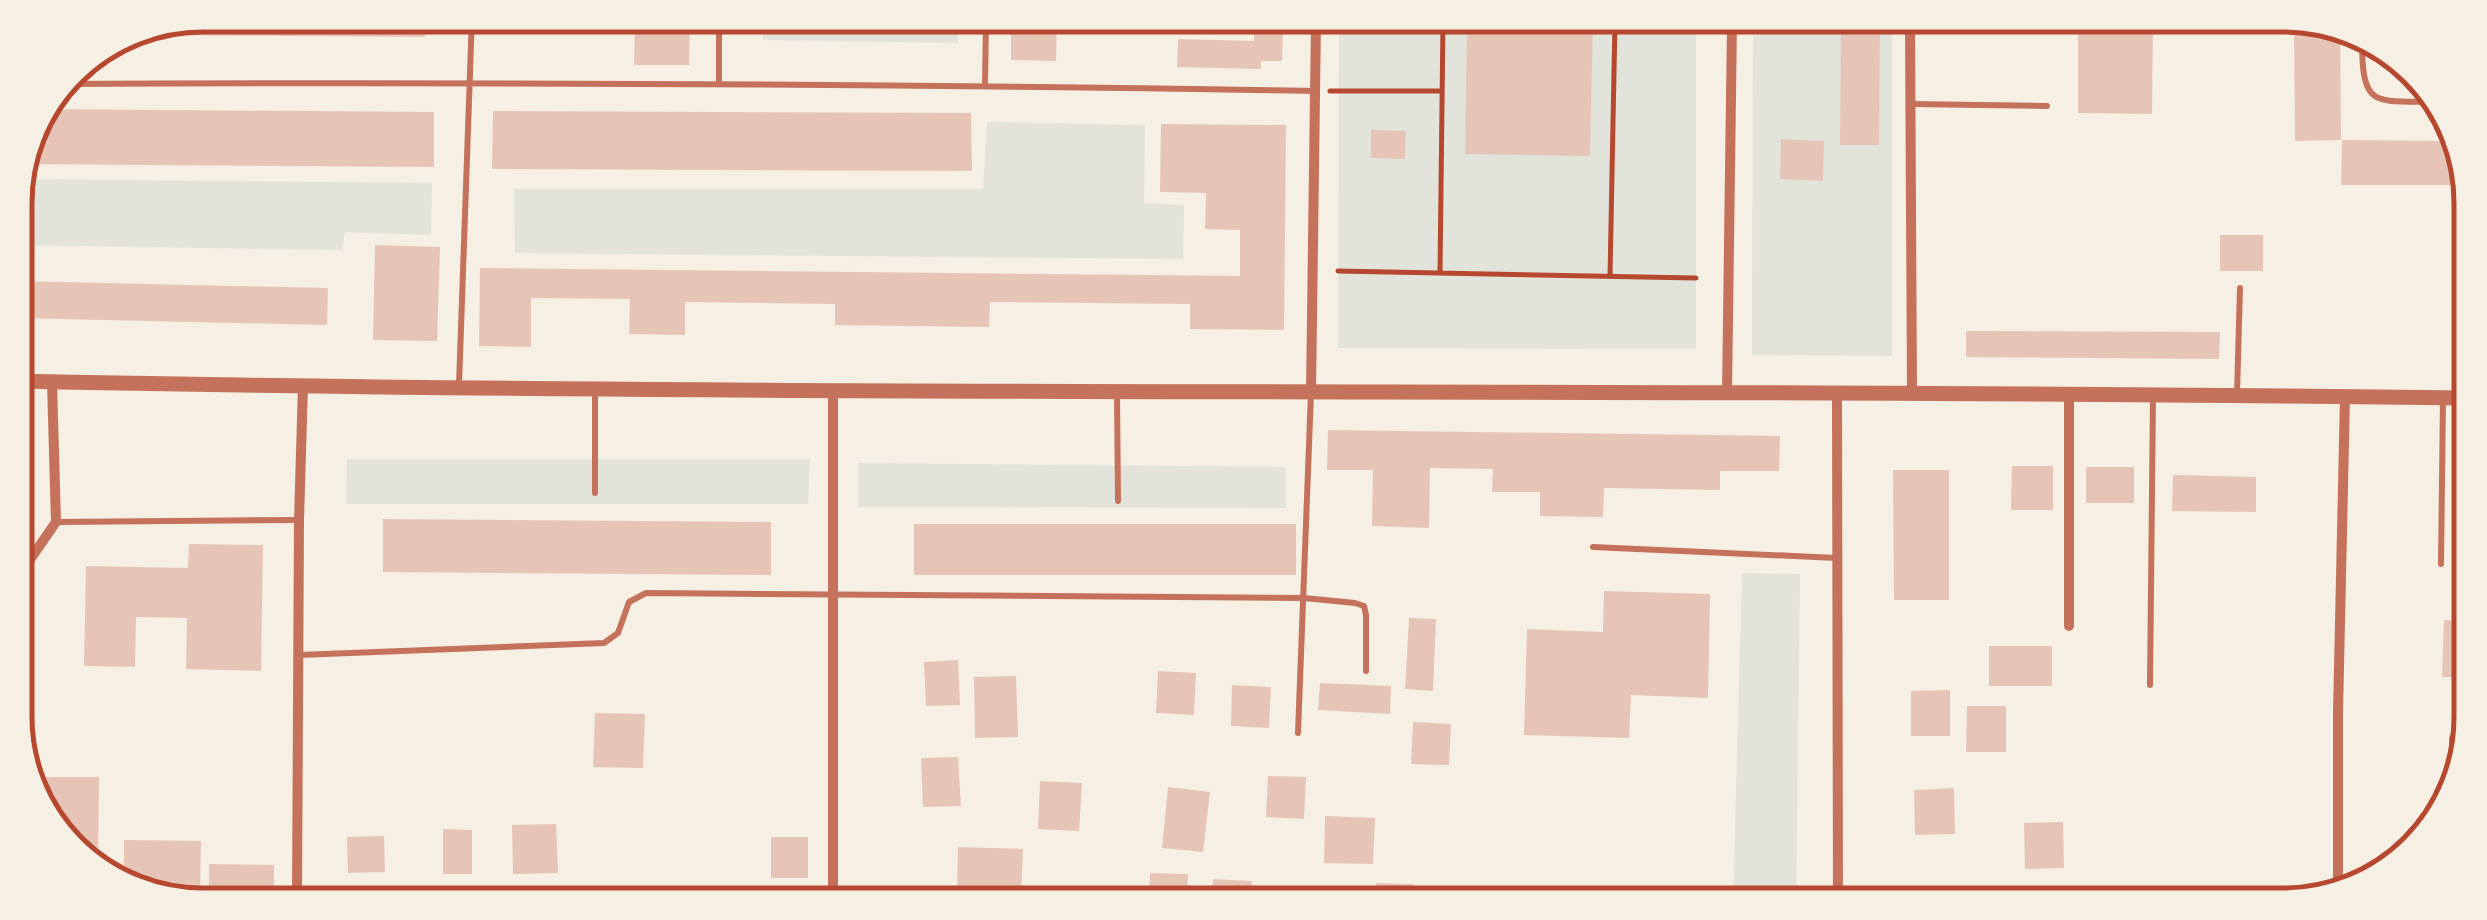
<svg xmlns="http://www.w3.org/2000/svg" width="2487" height="920" viewBox="0 0 2487 920" font-family="Roboto,sans-serif">
<style>
.green{fill:#e2e4dc}
.building{fill:#e6c5b7}
.lines{fill:none;stroke-linecap:round;stroke-linejoin:round}
.path{stroke:#b5482f;stroke-width:5}
.service{stroke:#c5725c;stroke-width:6}
.minor{stroke:#c5725c;stroke-width:10}
.tertiary{stroke:#c5725c;stroke-width:15}
.rim{fill:none;stroke:#b5482f;stroke-width:5}
</style>
<rect width="100%" height="100%" fill="#f6efe4"/>
<path class="green" d="M 763,18 L 959,18 L 958,43 L 763,40 Z
M 1339,20 L 1696,22 L 1696,349 L 1338,348 Z
M 1753,22 L 1892,23 L 1892,356 L 1752,355 Z
M 987,122 L 1145,125 L 1144,203 L 1184,205 L 1183,259 L 515,253 L 514,189 L 983,189 Z
M 19,179 L 432,183 L 431,235 L 345,232 L 342,250 L 16,245 L 15,191 Z
M 347,459 L 810,459 L 808,504 L 346,504 Z
M 858,463 L 1286,467 L 1286,508 L 858,507 Z
M 1742,573 L 1800,574 L 1796,902 L 1733,902 Z"/>
<path class="building" d="M 204,15 L 425,16 L 425,37 L 152,35 Z
M 635,17 L 690,17 L 689,65 L 634,65 Z
M 1011,19 L 1057,19 L 1056,61 L 1011,60 Z
M 1467,21 L 1593,21 L 1590,156 L 1465,154 Z
M 1841,23 L 1880,23 L 1879,145 L 1840,145 Z
M 2078,24 L 2153,24 L 2152,114 L 2078,113 Z
M 2294,25 L 2340,25 L 2341,140 L 2295,141 Z
M 1254,31 L 1283,32 L 1282,61 L 1261,61 L 1261,69 L 1177,67 L 1178,39 L 1254,41 Z
M 43,109 L 434,112 L 434,167 L 23,164 L 35,120 Z
M 493,111 L 971,113 L 972,171 L 492,169 Z
M 1161,124 L 1286,125 L 1284,330 L 1190,329 L 1190,304 L 990,302 L 989,327 L 835,325 L 835,304 L 685,302 L 685,335 L 629,334 L 630,299 L 531,298 L 531,347 L 479,346 L 480,268 L 1240,276 L 1240,230 L 1205,229 L 1206,193 L 1160,192 Z
M 1371,130 L 1406,131 L 1405,159 L 1371,158 Z
M 1781,139 L 1824,141 L 1823,181 L 1780,179 Z
M 2342,140 L 2453,141 L 2470,178 L 2470,185 L 2341,185 Z
M 2220,235 L 2263,235 L 2263,271 L 2220,271 Z
M 375,245 L 440,247 L 437,341 L 373,340 Z
M 16,281 L 328,288 L 327,325 L 16,318 Z
M 1966,331 L 2220,332 L 2219,359 L 1966,357 Z
M 1328,430 L 1780,436 L 1779,471 L 1720,471 L 1720,490 L 1604,488 L 1603,517 L 1540,516 L 1540,492 L 1492,492 L 1493,469 L 1430,468 L 1429,528 L 1372,526 L 1373,470 L 1327,470 Z
M 2012,466 L 2053,466 L 2053,510 L 2011,510 Z
M 2086,467 L 2134,467 L 2134,503 L 2086,503 Z
M 1893,470 L 1949,470 L 1949,600 L 1894,600 Z
M 2173,475 L 2256,477 L 2256,512 L 2172,511 Z
M 383,519 L 771,522 L 771,575 L 383,572 Z
M 914,524 L 1296,524 L 1296,575 L 914,575 Z
M 189,544 L 263,545 L 261,671 L 186,669 L 187,618 L 136,617 L 135,667 L 84,666 L 86,566 L 188,568 Z
M 1604,591 L 1710,594 L 1708,698 L 1631,695 L 1629,738 L 1524,735 L 1527,629 L 1603,632 Z
M 1409,618 L 1436,619 L 1433,691 L 1405,689 Z
M 2444,620 L 2464,621 L 2464,677 L 2442,677 Z
M 1989,646 L 2052,646 L 2052,686 L 1989,686 Z
M 958,660 L 960,705 L 926,706 L 924,662 Z
M 1158,671 L 1196,673 L 1194,715 L 1156,713 Z
M 1016,676 L 1018,737 L 975,738 L 974,677 Z
M 1320,683 L 1391,686 L 1390,714 L 1318,710 Z
M 1232,685 L 1271,687 L 1269,728 L 1231,726 Z
M 1950,690 L 1950,736 L 1911,736 L 1911,691 Z
M 1967,706 L 2006,706 L 2006,752 L 1966,752 Z
M 595,713 L 645,714 L 643,768 L 593,767 Z
M 1413,722 L 1451,724 L 1449,765 L 1411,764 Z
M 958,757 L 961,806 L 923,807 L 921,758 Z
M 1268,776 L 1306,777 L 1304,819 L 1266,817 Z
M 45,777 L 99,777 L 98,865 L 61,840 L 45,807 Z
M 1040,781 L 1082,783 L 1079,831 L 1038,829 Z
M 1168,787 L 1210,792 L 1203,852 L 1162,848 Z
M 1954,788 L 1955,834 L 1915,835 L 1914,790 Z
M 1325,816 L 1375,818 L 1373,864 L 1324,863 Z
M 2063,822 L 2064,868 L 2025,869 L 2024,823 Z
M 556,824 L 558,873 L 513,874 L 512,825 Z
M 443,829 L 472,830 L 472,874 L 443,874 Z
M 384,836 L 385,872 L 348,873 L 347,837 Z
M 771,837 L 808,837 L 808,878 L 771,878 Z
M 124,840 L 201,841 L 200,895 L 143,895 L 124,882 Z
M 958,847 L 1023,849 L 1021,898 L 957,896 Z
M 209,864 L 274,865 L 274,896 L 209,895 Z
M 1150,873 L 1188,874 L 1187,900 L 1149,900 Z
M 1213,879 L 1252,881 L 1251,900 L 1212,900 Z
M 1376,883 L 1414,884 L 1413,901 L 1376,901 Z
M 1081,887 L 1119,888 L 1119,899 L 1080,899 Z
M 1654,894 L 1700,899 L 1700,902 L 1654,902 Z
M 1286,895 L 1323,896 L 1323,900 L 1286,900 Z
M 1614,895 L 1637,896 L 1636,902 L 1613,902 Z"/>
<g class="lines">
<path class="path" d="M 1330,91 L 1442,91
M 1338,271 L 1696,278
M 1440,272 L 1443,21
M 1610,276 L 1615,21"/>
<path class="service" d="M 2362,37 C 2362,108 2371,101 2436,102
M 62,84 C 480,82 897,84 1314,91
M 719,84 L 719,17
M 985,85 L 986,19
M 1911,104 L 2047,106
M 459,385 L 472,16
M 1117,393 L 1118,501
M 2237,394 L 2240,288
M 595,493 L 595,389
M 56,522 L 299,520
M 1593,547 L 1837,558
M 2441,564 L 2443,399
M 299,655 L 604,643 L 618,633 L 629,602 L 646,593 L 1304,598 L 1355,603 L 1364,606 L 1366,615 L 1366,671
M 2150,685 L 2153,396
M 1298,733 L 1311,393"/>
<path class="minor" d="M 1910,23 L 1912,393
M 833,390 L 833,898
M 1311,392 L 1316,20
M 1837,393 L 1838,903
M 1727,394 L 1732,22
M 2069,394 L 2069,626
M 18,577 L 56,522 L 52,382
M 2456,785 L 2454,739 L 2461,723 L 2463,722
M 2338,889 L 2338,713 L 2345,396
M 297,896 L 299,520 L 303,385"/>
<path class="tertiary" d="M 16,381 C 833,398 1650,387 2467,398"/>
</g>
<path d="M0 0H2487V920H0ZM203 32H2283A171 171 0 0 1 2454 203V717A171 171 0 0 1 2283 888H203A171 171 0 0 1 32 717V203A171 171 0 0 1 203 32Z" fill="#f6efe4" fill-rule="evenodd"/>
<path class="rim" d="M203 32H2283A171 171 0 0 1 2454 203V717A171 171 0 0 1 2283 888H203A171 171 0 0 1 32 717V203A171 171 0 0 1 203 32Z"/>
</svg>
